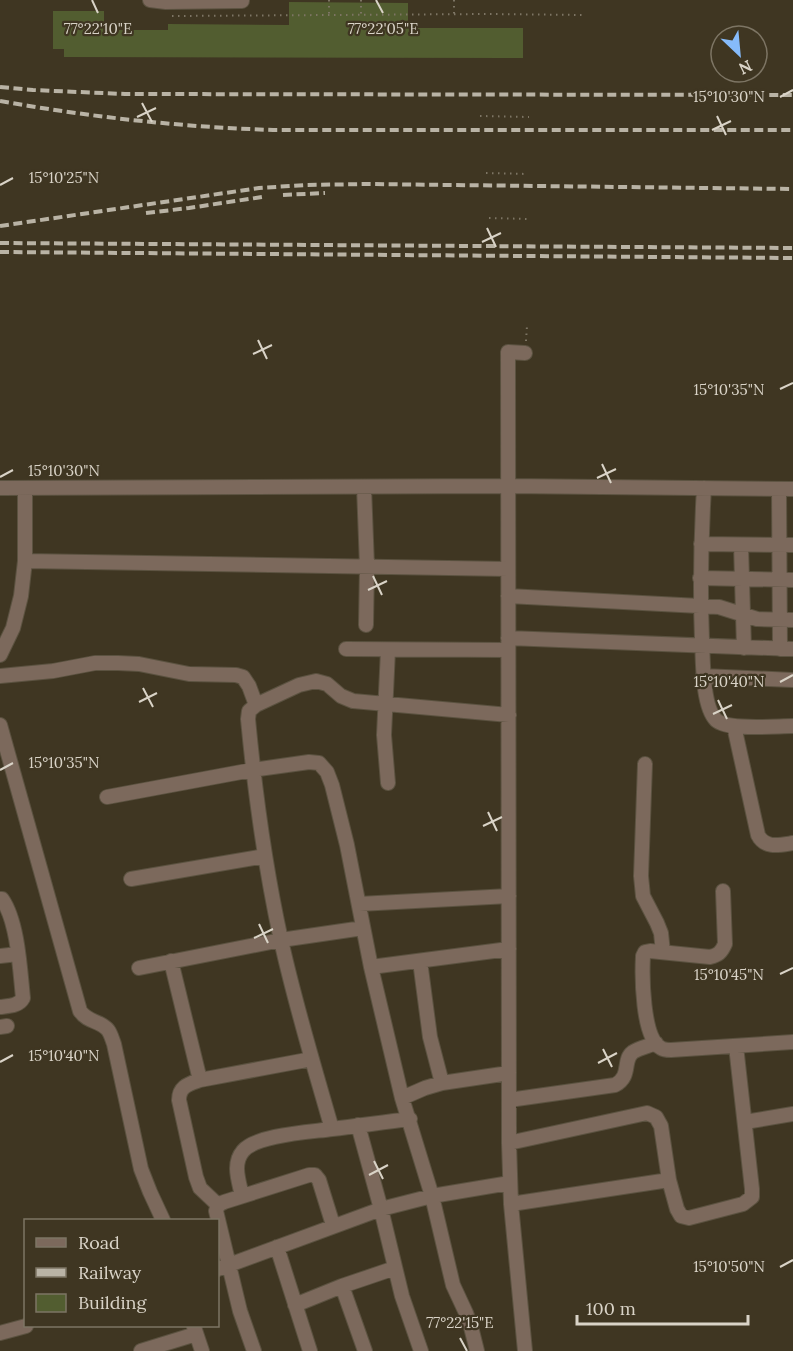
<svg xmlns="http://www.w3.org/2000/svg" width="793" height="1351" viewBox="0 0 793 1351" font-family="Lora,serif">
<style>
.building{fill:#525d30}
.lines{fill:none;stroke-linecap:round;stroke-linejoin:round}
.minor-casing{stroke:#5b5240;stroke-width:16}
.path{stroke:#7d7564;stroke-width:2;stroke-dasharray:1.5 4.5;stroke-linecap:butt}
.minor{stroke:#7c695c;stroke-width:14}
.rail{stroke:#b9b3a5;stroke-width:4;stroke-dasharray:9 4.5;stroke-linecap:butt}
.ticks{fill:none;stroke:#d9d3c7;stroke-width:2}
.ticks-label{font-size:15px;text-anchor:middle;fill:#d9d3c7;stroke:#3f3622;stroke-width:4.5;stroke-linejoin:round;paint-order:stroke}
</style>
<rect width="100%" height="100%" fill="#3f3622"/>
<path class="building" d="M 289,2 L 408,3 L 408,28 L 523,28 L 523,58 L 64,57 L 64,49 L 53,49 L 53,11 L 104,11 L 104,30 L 168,30 L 168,24 L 289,25 Z"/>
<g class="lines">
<defs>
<path id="minor" d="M 150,0 L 166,2 L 242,1 L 242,0
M 525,353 L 508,352 L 509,1143 L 511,1204 L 525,1351
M 364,487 L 367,566 L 366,625
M 0,488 L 508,486 L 793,489
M 704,488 C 701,539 700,589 702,640 C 703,659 702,706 716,720 C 728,731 776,726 793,726
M 779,489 L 780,649
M 701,544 L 793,545
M 741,545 L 744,648
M 25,561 L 508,569
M 700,578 L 793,580
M 508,596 L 719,607 L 757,619 L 793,620
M 508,638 L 793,649
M 346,649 L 508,650
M 0,655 L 13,628 L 21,596 L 25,561 L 25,488
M 0,676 L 53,671 L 95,663 L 118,663 L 139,664 L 189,674 L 236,675 L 243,677 L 249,686 L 256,705
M 703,676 L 793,680
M 0,725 C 26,821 54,915 80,1011 C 88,1023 100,1020 108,1030 C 111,1034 112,1039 114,1044 L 141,1169 L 150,1192 L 163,1220
M 734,726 L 758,835 C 765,849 780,845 793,843
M 645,764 L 641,876 L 643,896 L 657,923 L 661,933 L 663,952
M 388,783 L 384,735 L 388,650
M 107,797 L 252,770 L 309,762 L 319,763 L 327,772 L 332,785 L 347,845 L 371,967 L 402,1098 L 432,1196 L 453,1285 L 466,1313 L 471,1327 L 477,1351
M 131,879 L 265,856
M 723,891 L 725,944 C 721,953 718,955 710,957 L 650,951 L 645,952 L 643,956 C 642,975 642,1038 661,1048 C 664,1050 668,1050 671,1050 L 793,1042
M 0,899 L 2,899 C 18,922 20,970 23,998 C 19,1006 9,1006 0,1007
M 359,904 L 509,896
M 0,956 L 18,954
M 171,961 L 200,1080
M 420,961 L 430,1037 L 442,1083
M 371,967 L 509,949
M 139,968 L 281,940 L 363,928
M 0,1027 L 7,1026
M 402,1098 L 425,1088 L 442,1083 L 509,1073
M 509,1100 L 615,1085 C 632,1076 622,1060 633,1052 C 639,1048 649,1046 656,1043
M 745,1122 L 793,1114
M 358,1125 L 381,1209 L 402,1296 L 421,1351
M 332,1129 C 314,1066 295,1004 281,940 C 265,867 255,793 248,719 L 249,711 L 256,705 L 299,685 L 316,681 L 327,684 L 341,696 L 353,701 L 509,715
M 509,1143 L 647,1113 L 656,1117 L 661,1126 L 669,1180 L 677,1209 L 681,1216 L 689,1218 L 743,1204 L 752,1197 L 752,1189 L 736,1046
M 242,1196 C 239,1181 232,1164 243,1151 C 256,1135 311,1132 332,1129 C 358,1126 384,1122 410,1119
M 511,1204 L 669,1180
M 218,1205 L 200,1188 L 196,1177 L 179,1100 C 179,1086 189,1084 200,1080 L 312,1059
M 277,1247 L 310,1351
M 218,1269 L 381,1209 L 432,1196 L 510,1183
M 342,1286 L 365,1351
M 295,1305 L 342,1286 L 395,1268
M 194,1327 L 202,1351
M 0,1333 L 26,1326
M 141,1351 L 196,1334
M 254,1351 L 240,1311 L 216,1211 L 218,1205 L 224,1202 L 309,1175 L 315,1175 L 319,1180 L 333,1225"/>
</defs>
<use href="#minor" class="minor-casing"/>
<path class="path" d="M 329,0 L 329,15
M 361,0 L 361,15
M 454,0 L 454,15
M 172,16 L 489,14 L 582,15
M 480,116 L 529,117
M 486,173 L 528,174
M 489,218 L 528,219
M 526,341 L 527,326"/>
<use href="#minor" class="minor"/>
<path class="rail" d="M 0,87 L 33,90 L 125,94 L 793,95
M 0,101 C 90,117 181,127 273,130 L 793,130
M 283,195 L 325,193
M 146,213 L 189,208 L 262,197
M 0,226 L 259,188 L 306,185 L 368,184 L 793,189
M 0,243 L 793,248
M 0,252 L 793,258"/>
</g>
<path class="ticks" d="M 92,0 L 98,13M 376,0 L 383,13M 780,97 L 793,90M 142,103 L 152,122M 717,116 L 726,135M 137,117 L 156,108M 712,130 L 731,121M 0,185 L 13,178M 487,228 L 496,247M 482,242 L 501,233M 258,340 L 267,359M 253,354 L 272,345M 780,389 L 793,383M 602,464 L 611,483M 0,477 L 13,470M 597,478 L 616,469M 373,576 L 382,595M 368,590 L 387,581M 780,682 L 793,675M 143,688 L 153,707M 718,700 L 727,719M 139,702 L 157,693M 713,714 L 732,705M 0,770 L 13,763M 488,812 L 497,831M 483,826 L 502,817M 259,924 L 268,943M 254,938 L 273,929M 780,974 L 793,968M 603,1049 L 612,1067M 0,1062 L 13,1055M 598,1063 L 617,1053M 374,1161 L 383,1179M 369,1175 L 388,1165M 780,1267 L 793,1260M 460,1338 L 467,1351"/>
<g class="ticks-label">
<text x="98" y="34">77°22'10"E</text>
<text x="383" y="34">77°22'05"E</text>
<text x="729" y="102">15°10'30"N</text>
<text x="64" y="183">15°10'25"N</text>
<text x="729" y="395">15°10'35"N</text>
<text x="64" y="476">15°10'30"N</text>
<text x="729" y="687">15°10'40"N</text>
<text x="64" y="768">15°10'35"N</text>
<text x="729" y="980">15°10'45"N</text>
<text x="64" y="1061">15°10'40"N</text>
<text x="729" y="1272">15°10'50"N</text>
<text x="460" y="1328">77°22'15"E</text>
</g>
<rect x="24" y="1219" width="195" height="108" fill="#3f3622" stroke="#7d7564" stroke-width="1.5"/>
<rect x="36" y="1238" width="30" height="9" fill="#7c695c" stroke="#7d7564" stroke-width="1.5"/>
<text x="78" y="1249" font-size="18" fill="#d9d3c7">Road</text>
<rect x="36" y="1268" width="30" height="9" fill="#b9b3a5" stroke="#7d7564" stroke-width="1.5"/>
<text x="78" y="1279" font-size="18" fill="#d9d3c7">Railway</text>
<rect x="36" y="1294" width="30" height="18" fill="#525d30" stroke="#7d7564" stroke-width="1.5"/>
<text x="78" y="1309" font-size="18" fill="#d9d3c7">Building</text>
<g transform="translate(739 54) rotate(154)"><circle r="28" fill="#3f3622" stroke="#7d7564" stroke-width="1.5"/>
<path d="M0-4.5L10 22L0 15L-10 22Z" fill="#86bbfb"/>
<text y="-9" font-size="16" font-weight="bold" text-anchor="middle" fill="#d9d3c7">N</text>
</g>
<path d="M577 1315v9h171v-9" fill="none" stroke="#d9d3c7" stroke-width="3"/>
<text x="586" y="1315" font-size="18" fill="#d9d3c7" stroke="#3f3622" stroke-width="4.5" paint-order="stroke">100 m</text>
</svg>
